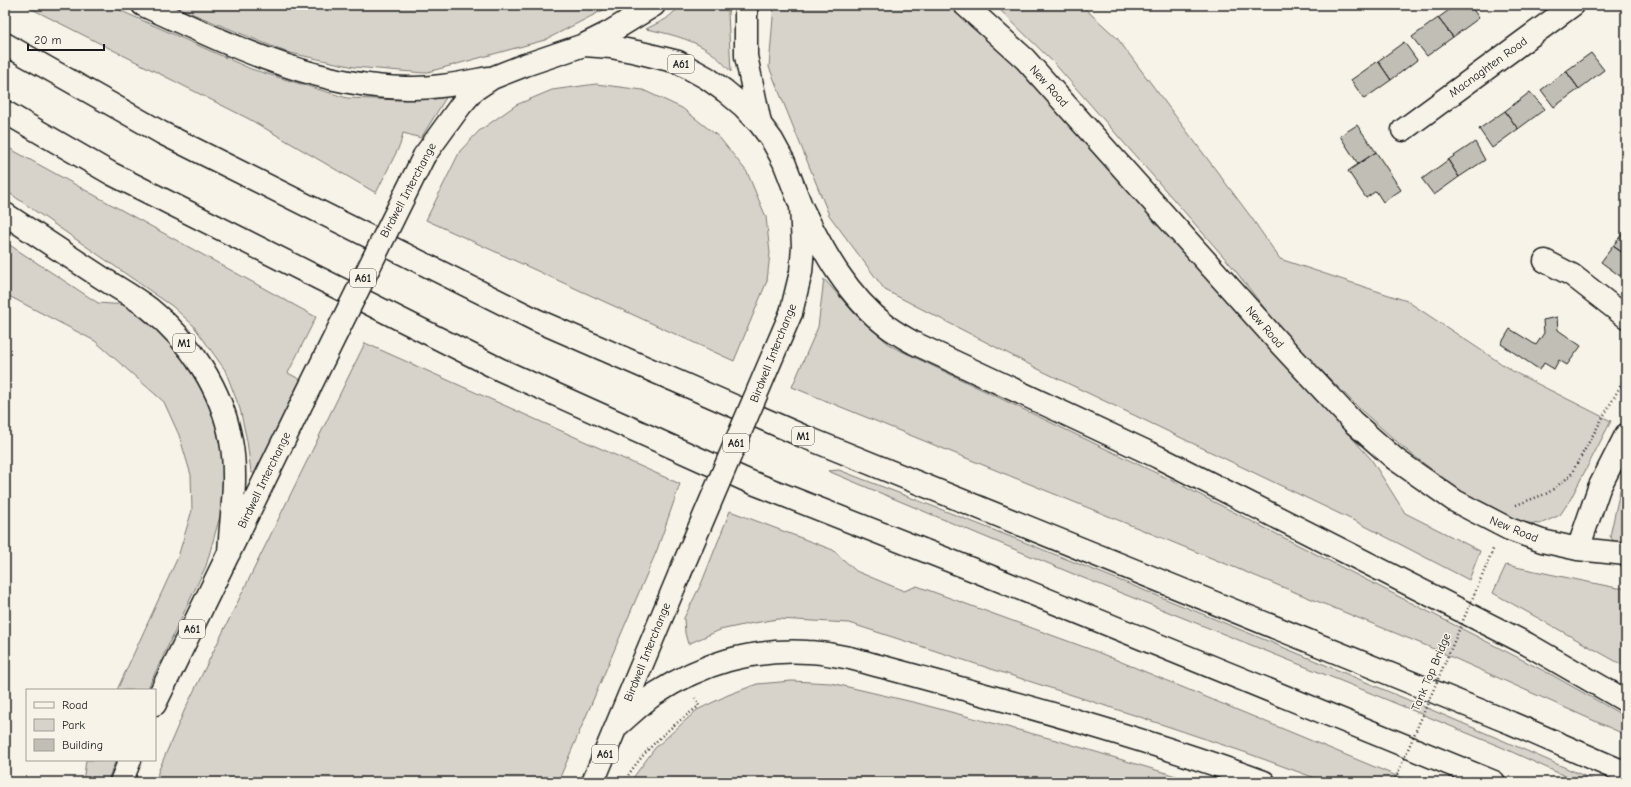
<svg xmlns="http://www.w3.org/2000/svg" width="1631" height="787" viewBox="0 0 1631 787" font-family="'Comic Neue',sans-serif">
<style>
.green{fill:#d7d3cb;stroke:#7a7874}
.building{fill:#c0beb5;stroke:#1c1c1c}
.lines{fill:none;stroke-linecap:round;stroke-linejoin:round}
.minor-casing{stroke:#1c1c1c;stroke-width:25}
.highway-casing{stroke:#1c1c1c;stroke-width:25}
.path{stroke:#1c1c1c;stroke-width:2.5;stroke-dasharray:1 3;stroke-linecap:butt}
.minor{stroke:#f7f3e8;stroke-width:22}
.highway{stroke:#f7f3e8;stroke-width:22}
.highway-bridge-casing{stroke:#1c1c1c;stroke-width:25;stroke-linecap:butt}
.path-bridge{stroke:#1c1c1c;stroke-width:2.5;stroke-dasharray:1 3;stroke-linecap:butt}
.highway-bridge{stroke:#f7f3e8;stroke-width:22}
.labels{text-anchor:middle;stroke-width:3;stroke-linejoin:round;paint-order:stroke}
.shield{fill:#f7f3e8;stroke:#5e5c59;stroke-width:1}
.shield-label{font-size:11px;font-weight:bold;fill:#1c1c1c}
.street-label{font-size:12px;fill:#1c1c1c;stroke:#f7f3e8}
</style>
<rect width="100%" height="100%" fill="#f7f3e8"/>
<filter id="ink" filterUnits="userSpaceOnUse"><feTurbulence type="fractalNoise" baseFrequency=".025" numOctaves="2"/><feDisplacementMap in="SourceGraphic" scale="8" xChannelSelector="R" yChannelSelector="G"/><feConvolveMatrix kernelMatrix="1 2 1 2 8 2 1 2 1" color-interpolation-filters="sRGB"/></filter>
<g filter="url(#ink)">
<path class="green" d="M 24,5 L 108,5 L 251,69 L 347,98 L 403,100 L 447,96 L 421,138 L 403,133 L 400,145 L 376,193 L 249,119 Z
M 171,5 L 613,5 L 545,40 L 424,73 L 354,67 L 286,52 Z
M 682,5 L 729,5 L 728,13 L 731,72 C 724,64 716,55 706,49 C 688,38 666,33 646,29 L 666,19 Z
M 774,5 L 947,5 L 1000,48 L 1371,459 L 1405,513 L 1480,551 L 1469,580 L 1365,526 L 1042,371 L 885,290 L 829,215 L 769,67 Z
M 995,5 L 1081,5 L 1117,38 L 1251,217 L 1280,259 L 1407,301 L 1514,372 L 1611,421 L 1570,500 L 1560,515 L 1540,524 L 1515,522 L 1459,491 L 1404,448 L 1361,410 L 1283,332 L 1230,264 L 1054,63 Z
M 596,84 L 643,90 L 682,108 L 719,137 L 747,172 L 766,217 L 770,253 L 767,281 L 734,361 L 426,220 L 460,151 L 479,131 L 516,105 L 552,90 Z
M 5,146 L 316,317 L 288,373 L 301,380 L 255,474 L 251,472 L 247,441 L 240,409 L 225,370 L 193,325 L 172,306 L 5,190 Z
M 5,242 L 98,303 L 126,305 L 178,348 L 204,392 L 215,419 L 222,452 L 225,478 L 224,502 L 206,566 L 147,690 L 117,690 L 178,557 L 192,510 L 191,475 L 179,435 L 164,402 L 95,341 L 5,294 Z
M 824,279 L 855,314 L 891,346 L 1175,482 L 1552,675 L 1626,717 L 1626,735 L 1427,646 L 792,387 L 818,327 Z
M 365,343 L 680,484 L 657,550 L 558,782 L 157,782 L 158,772 L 185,709 Z
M 839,470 C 1095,568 1348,672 1598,782 L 1578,782 L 1501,747 L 1356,687 L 1071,573 L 828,471 Z
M 1621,486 L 1626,487 L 1626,543 L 1614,542 L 1610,536 Z
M 730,511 L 833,550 L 856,571 L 904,591 L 917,586 L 1095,651 L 1411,782 L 1326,782 L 1244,752 L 1140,717 L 849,623 L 778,619 L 748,624 L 720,630 L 688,644 L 685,633 L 684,618 L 702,582 Z
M 1506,565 L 1617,588 L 1626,588 L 1626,667 L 1493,593 Z
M 792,681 L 831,683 L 917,703 L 1056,740 L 1196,782 L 630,782 L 655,748 L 697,710 L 728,695 L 757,684 Z
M 86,760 L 116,760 L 107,782 L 83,782 Z"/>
<path class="building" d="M 1456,5 L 1470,5 L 1479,18 L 1453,37 L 1438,18 Z
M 1438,18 L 1453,37 L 1427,56 L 1412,37 Z
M 1404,42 L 1417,60 L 1391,80 L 1378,61 Z
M 1591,53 L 1604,70 L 1579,89 L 1566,71 Z
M 1378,61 L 1391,80 L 1364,99 L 1351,80 Z
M 1566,71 L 1579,89 L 1554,107 L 1541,90 Z
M 1530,92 L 1545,109 L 1518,129 L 1505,111 Z
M 1505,111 L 1518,129 L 1492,148 L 1479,129 Z
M 1357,125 L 1376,152 L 1358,164 L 1340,136 Z
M 1475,142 L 1485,160 L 1459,177 L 1448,160 Z
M 1376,152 L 1401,190 L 1383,202 L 1376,191 L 1366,198 L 1348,171 Z
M 1448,160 L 1459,177 L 1434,195 L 1422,179 Z
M 1625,230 L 1626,231 L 1626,255 L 1613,246 Z
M 1613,246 L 1626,255 L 1626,268 L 1620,276 L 1601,262 Z
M 1557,317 L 1558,330 L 1581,346 L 1567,365 L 1559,360 L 1554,369 L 1544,363 L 1540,370 L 1501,344 L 1510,329 L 1536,345 L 1544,333 L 1543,320 Z"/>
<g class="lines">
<defs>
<path id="minor" d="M 965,5 L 1025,59 L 1281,345 L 1353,422 L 1395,459 L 1455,501 L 1509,529 L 1542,541 L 1578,549 L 1626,554
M 1403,130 L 1573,5
M 1545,261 L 1572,275 L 1626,317
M 1578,549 L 1599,488 L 1626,435"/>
<path id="highway" d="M 143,5 C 226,43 313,87 407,88 C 434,89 461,83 488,78
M 746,5 L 746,56 L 760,123
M 5,44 L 162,133 L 536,320 L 805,437 L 1511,723 L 1626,773
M 584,45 L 610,32 L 654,5
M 5,112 L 112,174 L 501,370 L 748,481 L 994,578 L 1494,782
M 424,156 L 461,105 L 474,90 L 492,78 L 525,65 L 584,45 L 611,47 L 637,52 L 678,62 L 707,78 L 725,91 L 743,106 L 760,124 L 772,140 L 784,162 L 801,206 L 803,247 L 801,272 L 791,313
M 801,206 C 823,251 847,296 888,327 C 896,333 905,338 914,343 L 1158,457 L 1527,644 L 1626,701
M 5,214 C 35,234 66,254 96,274 C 114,286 133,296 150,309 C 190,341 222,389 231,441 C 238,477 231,516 229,553
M 155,704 L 303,401
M 617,726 C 630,715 642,703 655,694 C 703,663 750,649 808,652 C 822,652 836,656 850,658 C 989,696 1128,732 1264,782
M 121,782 L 130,760
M 593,782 L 680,573"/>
</defs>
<use href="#minor" class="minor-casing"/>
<use href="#highway" class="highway-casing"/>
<path class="path" d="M 1516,505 L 1548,493 L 1570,476 L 1626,376
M 1485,569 L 1494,547
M 624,782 C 644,749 668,729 699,706 L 695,698"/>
<use href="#minor" class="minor"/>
<use href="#highway" class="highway"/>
<defs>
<path id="highway-bridge" d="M 303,401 L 424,156
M 680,573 L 791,313"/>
</defs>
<use href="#highway-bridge" class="highway-bridge-casing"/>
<path class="path-bridge" d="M 1394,782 L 1485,569"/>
<use href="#highway-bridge" class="highway-bridge"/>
</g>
</g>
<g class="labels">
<g class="shield">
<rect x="668" y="55" width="26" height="18" rx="3"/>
<rect x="350" y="269" width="26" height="18" rx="3"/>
<rect x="173" y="334" width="22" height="18" rx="3"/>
<rect x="792" y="427" width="22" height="18" rx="3"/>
<rect x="723" y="434" width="26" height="18" rx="3"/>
<rect x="179" y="620" width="26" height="18" rx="3"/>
<rect x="592" y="745" width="26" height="18" rx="3"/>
</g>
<g class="shield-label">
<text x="681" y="68">A61</text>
<text x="363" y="282">A61</text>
<text x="184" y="347">M1</text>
<text x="803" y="440">M1</text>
<text x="736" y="447">A61</text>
<text x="192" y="633">A61</text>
<text x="605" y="758">A61</text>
</g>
<g class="street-label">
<text transform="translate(1488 67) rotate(-36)" y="4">Macnaghten Road</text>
<text transform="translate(1049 86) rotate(48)" y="4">New Road</text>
<text transform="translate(408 190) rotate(-62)" y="4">Birdwell Interchange</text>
<text transform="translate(1265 327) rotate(49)" y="4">New Road</text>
<text transform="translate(773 353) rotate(-68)" y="4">Birdwell Interchange</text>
<text transform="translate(264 480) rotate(-64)" y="4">Birdwell Interchange</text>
<text transform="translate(1514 529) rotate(22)" y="4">New Road</text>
<text transform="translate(647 652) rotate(-68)" y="4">Birdwell Interchange</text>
<text transform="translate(1431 672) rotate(-67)" y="4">Tank Top Bridge</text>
</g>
</g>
<rect width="1631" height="787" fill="none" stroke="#f7f3e8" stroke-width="20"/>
<rect x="10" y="10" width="1611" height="767" fill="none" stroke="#1c1c1c" stroke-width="1.5" filter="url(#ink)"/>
<rect x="26" y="689" width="130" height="72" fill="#f7f3e8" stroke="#9f9d96"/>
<rect x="34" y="702" width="20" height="6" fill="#f7f3e8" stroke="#9f9d96"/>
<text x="62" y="709" font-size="12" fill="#1c1c1c">Road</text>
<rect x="34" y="719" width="20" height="12" fill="#d7d3cb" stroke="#9f9d96"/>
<text x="62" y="729" font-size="12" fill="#1c1c1c">Park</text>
<rect x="34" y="739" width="20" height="12" fill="#c0beb5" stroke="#9f9d96"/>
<text x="62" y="749" font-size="12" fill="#1c1c1c">Building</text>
<path d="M28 44v6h76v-6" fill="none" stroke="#1c1c1c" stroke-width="2"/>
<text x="34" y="44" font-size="12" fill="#1c1c1c" stroke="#f7f3e8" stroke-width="3" paint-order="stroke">20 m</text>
</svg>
